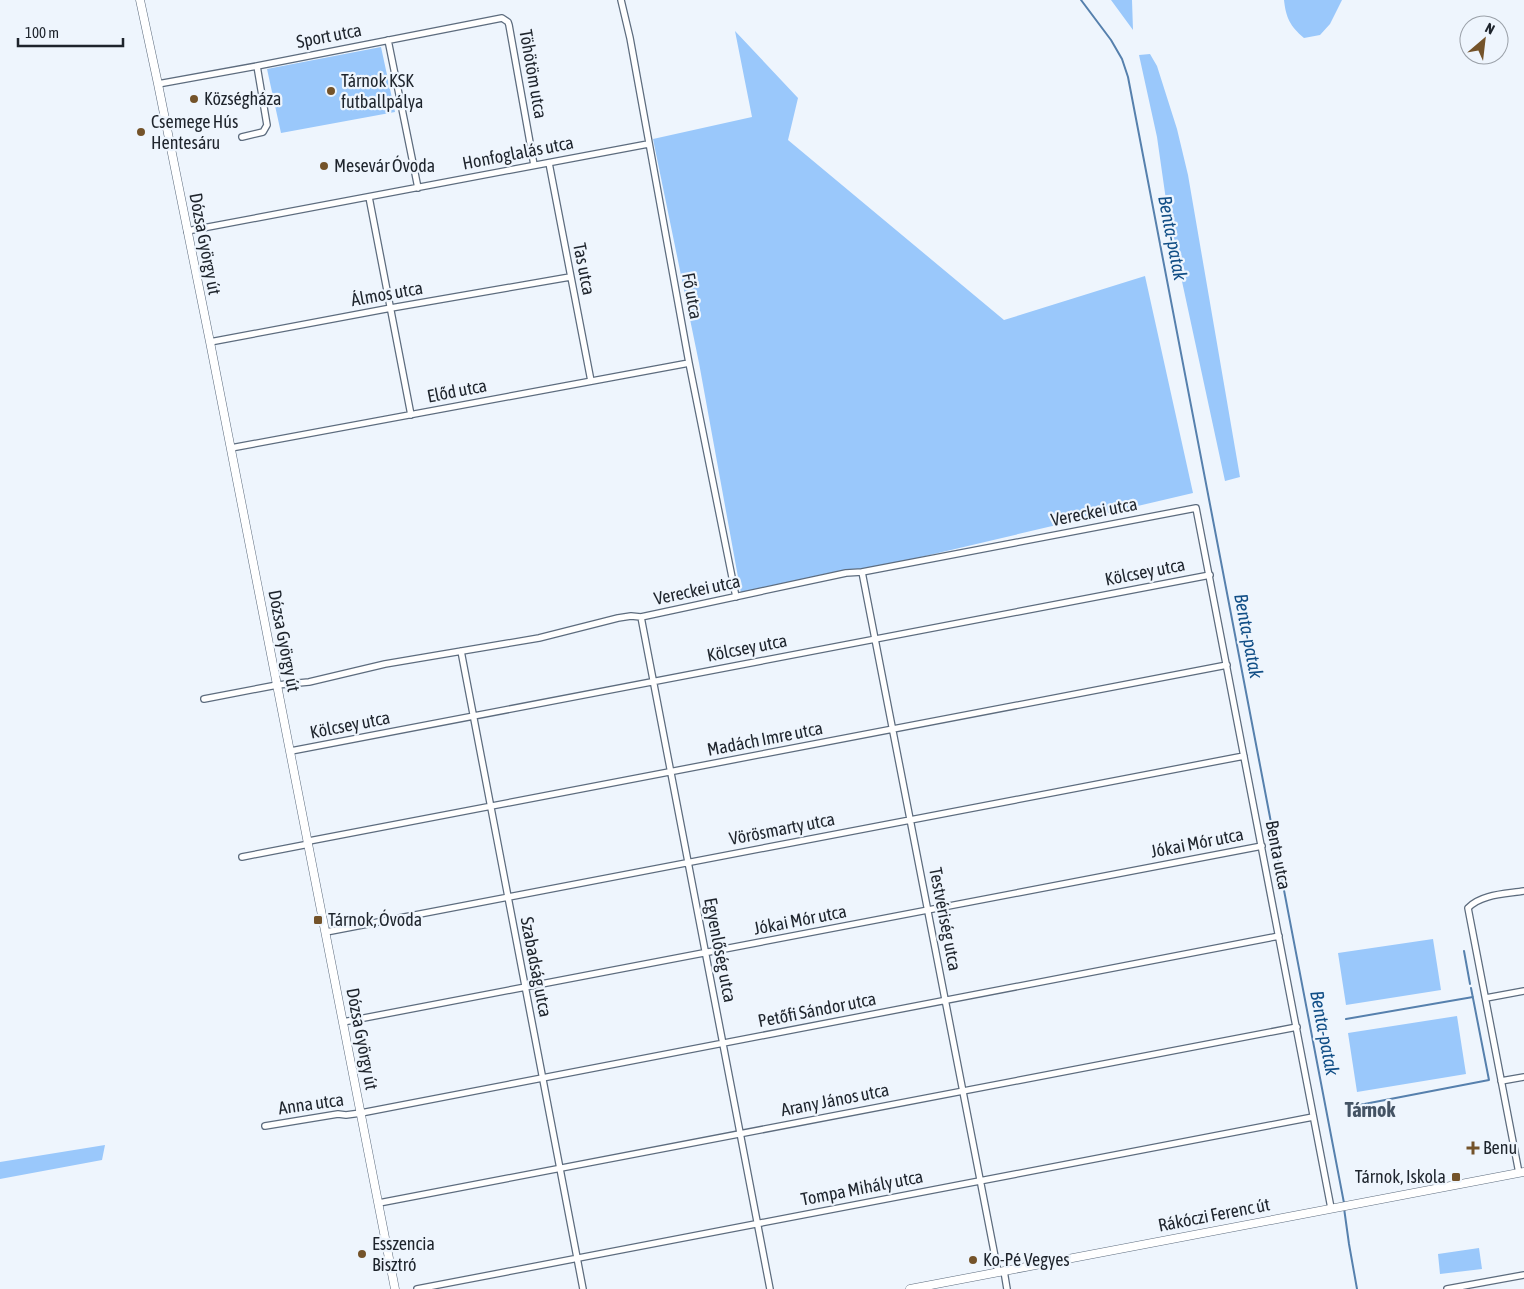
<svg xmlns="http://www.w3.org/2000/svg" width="1524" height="1289" viewBox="0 0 1524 1289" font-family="'Asap Condensed',sans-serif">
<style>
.green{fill:#9ac8fb}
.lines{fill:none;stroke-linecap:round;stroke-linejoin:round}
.stream{stroke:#5680ad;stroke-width:2}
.street-casing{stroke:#5d6c7e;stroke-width:8}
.secondary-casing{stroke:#5d6c7e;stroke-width:9}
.street{stroke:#fff;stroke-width:5.5}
.secondary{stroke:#fff;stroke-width:8}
.poi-dot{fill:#74532a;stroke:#eef5fd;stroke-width:2}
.labels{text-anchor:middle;stroke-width:4.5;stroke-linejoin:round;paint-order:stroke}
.street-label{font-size:18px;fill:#1e242c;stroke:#eef5fd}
.poi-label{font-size:18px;fill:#1e242c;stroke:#eef5fd;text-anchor:start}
.water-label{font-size:19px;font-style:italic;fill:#114e86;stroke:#eef5fd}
.quarter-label{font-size:20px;font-weight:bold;fill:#445364;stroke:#eef5fd}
</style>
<rect width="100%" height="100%" fill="#eef5fd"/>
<path class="green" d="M 1111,0 L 1132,0 L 1133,30 Z
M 1284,0 L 1342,0 L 1330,24 L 1320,35 L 1304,38 C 1290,26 1286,18 1284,0 Z
M 735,31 L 798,98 L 788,140 L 1004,320 L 1145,276 L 1193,493 L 742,599 L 699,363 L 653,139 L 752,117 Z
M 381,47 L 395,112 L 281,133 L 267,69 Z
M 1150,54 L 1157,66 L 1177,129 L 1188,175 L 1240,477 L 1225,481 L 1169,221 L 1157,137 L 1139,55 Z
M 1433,939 L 1441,990 L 1346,1005 L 1338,953 Z
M 1457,1016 L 1466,1074 L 1357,1092 L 1348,1033 Z
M 105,1145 L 102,1160 L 0,1179 L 0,1162 Z
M 1479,1248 L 1482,1269 L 1440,1274 L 1438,1254 Z"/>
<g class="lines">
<path class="stream" d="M 1081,0 L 1111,40 L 1122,59 L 1128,77 L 1344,1203
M 1464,951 L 1470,984
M 1346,1019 L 1473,997
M 1354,1106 L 1489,1080 L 1471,988
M 1344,1208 L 1349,1244 L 1357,1289"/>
<defs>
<path id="street" d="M 621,0 L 630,38 L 689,363 L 736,597
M 388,40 L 418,188
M 158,84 L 257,66 L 502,18 L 508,22 L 509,25 L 534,165
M 242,137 L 263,132 L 267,125 L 257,66
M 549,163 L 591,381
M 369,197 L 411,415
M 187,231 L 648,144
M 210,342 L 391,308 L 570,277
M 231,448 L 689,363
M 862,572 L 998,1272
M 641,617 L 770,1289
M 461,651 L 583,1289
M 204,699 L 277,685 L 309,682 L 385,664 L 539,638 L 618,618 L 631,616 L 641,617 L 846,573 L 862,572 L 1196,508 L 1331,1208
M 291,751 L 1210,575
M 309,841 L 1227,665
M 242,857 L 309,844
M 326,932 L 1244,756
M 1486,998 L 1524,991
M 343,1022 L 1262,846
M 1501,1081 L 1524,1077
M 265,1126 L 338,1114 L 346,1115 L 361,1113 L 1279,936
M 1519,1173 L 1468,908 C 1481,894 1506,894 1524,891
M 379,1203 L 1297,1027
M 1004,1271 L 1007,1289
M 417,1289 L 1313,1117
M 1447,1289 L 1524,1275"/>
<path id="secondary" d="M 140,0 L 158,84 L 210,342 L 395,1289
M 910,1289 L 1524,1172"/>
</defs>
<use href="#street" class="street-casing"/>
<use href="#secondary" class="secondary-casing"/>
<use href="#street" class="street"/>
<use href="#secondary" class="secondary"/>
</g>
<g class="poi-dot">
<circle cx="331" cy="91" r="5"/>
<circle cx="194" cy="99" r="5"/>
<circle cx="141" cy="132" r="5"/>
<circle cx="324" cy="166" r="5"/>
<rect x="313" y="915" width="10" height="10" rx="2.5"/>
<path d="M1470.5 1140.5h5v5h5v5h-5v5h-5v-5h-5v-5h5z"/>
<rect x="1451" y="1172" width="10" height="10" rx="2.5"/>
<circle cx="362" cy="1254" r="5"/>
<circle cx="973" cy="1260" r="5"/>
</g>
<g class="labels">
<g class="street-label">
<text transform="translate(329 36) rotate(-11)" y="6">Sport utca</text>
<text transform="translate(533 74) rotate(80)" y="6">Töhötöm utca</text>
<text transform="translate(518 153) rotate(-11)" y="6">Honfoglalás utca</text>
<text transform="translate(205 244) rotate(79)" y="6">Dózsa György út</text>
<text transform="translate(584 269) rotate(79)" y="6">Tas utca</text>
<text transform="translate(387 294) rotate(-10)" y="6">Álmos utca</text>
<text transform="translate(692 296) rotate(80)" y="6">Fő utca</text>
<text transform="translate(457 391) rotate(-11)" y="6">Előd utca</text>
<text transform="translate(1094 512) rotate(-11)" y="6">Vereckei utca</text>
<text transform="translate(1145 572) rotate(-11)" y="6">Kölcsey utca</text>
<text transform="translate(697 590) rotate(-12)" y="6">Vereckei utca</text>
<text transform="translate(284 641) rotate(79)" y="6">Dózsa György út</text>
<text transform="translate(747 648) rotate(-11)" y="6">Kölcsey utca</text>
<text transform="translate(350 725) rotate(-11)" y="6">Kölcsey utca</text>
<text transform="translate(765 739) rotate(-11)" y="6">Madách Imre utca</text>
<text transform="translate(782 829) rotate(-11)" y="6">Vörösmarty utca</text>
<text transform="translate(1197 843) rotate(-11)" y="6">Jókai Mór utca</text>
<text transform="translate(1278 855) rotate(79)" y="6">Benta utca</text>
<text transform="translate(945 919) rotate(79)" y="6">Testvériség utca</text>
<text transform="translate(800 920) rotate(-11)" y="6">Jókai Mór utca</text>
<text transform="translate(720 950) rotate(79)" y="6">Egyenlőség utca</text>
<text transform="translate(536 967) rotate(79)" y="6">Szabadság utca</text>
<text transform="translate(817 1010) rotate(-11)" y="6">Petőfi Sándor utca</text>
<text transform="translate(362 1039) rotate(79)" y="6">Dózsa György út</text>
<text transform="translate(835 1100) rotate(-11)" y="6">Arany János utca</text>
<text transform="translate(311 1104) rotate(-8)" y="6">Anna utca</text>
<text transform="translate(862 1188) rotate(-11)" y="6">Tompa Mihály utca</text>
<text transform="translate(1214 1215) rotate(-11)" y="6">Rákóczi Ferenc út</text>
</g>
<g class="poi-label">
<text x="341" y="87">Tárnok KSK<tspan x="341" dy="21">futballpálya</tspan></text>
<text x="204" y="105">Községháza</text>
<text x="151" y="128">Csemege Hús<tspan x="151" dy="21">Hentesáru</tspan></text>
<text x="334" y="172">Mesevár Óvoda</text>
<text x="328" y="926">Tárnok, Óvoda</text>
<text x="1483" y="1154">Benu</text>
<text x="1446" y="1183" text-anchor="end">Tárnok, Iskola</text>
<text x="372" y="1250">Esszencia<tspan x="372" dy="21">Bisztró</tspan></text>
<text x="983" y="1266">Ko-Pé Vegyes</text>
</g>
<g class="water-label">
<text transform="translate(1173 238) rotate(79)" y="7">Benta-patak</text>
<text transform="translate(1249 636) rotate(79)" y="7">Benta-patak</text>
<text transform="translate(1325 1033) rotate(79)" y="7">Benta-patak</text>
</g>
<g class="quarter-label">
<text x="1370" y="1117">Tárnok</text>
</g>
</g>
<g transform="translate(1484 40) rotate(28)"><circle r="24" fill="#eef5fd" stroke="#9ba1a9"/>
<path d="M0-4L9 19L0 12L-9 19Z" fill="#74532a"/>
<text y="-8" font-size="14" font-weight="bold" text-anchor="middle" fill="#1e242c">N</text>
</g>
<path d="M18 38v8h105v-8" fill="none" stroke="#1e242c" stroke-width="2.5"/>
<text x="25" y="38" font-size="15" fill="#1e242c" stroke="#eef5fd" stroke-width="4" paint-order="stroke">100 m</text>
</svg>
